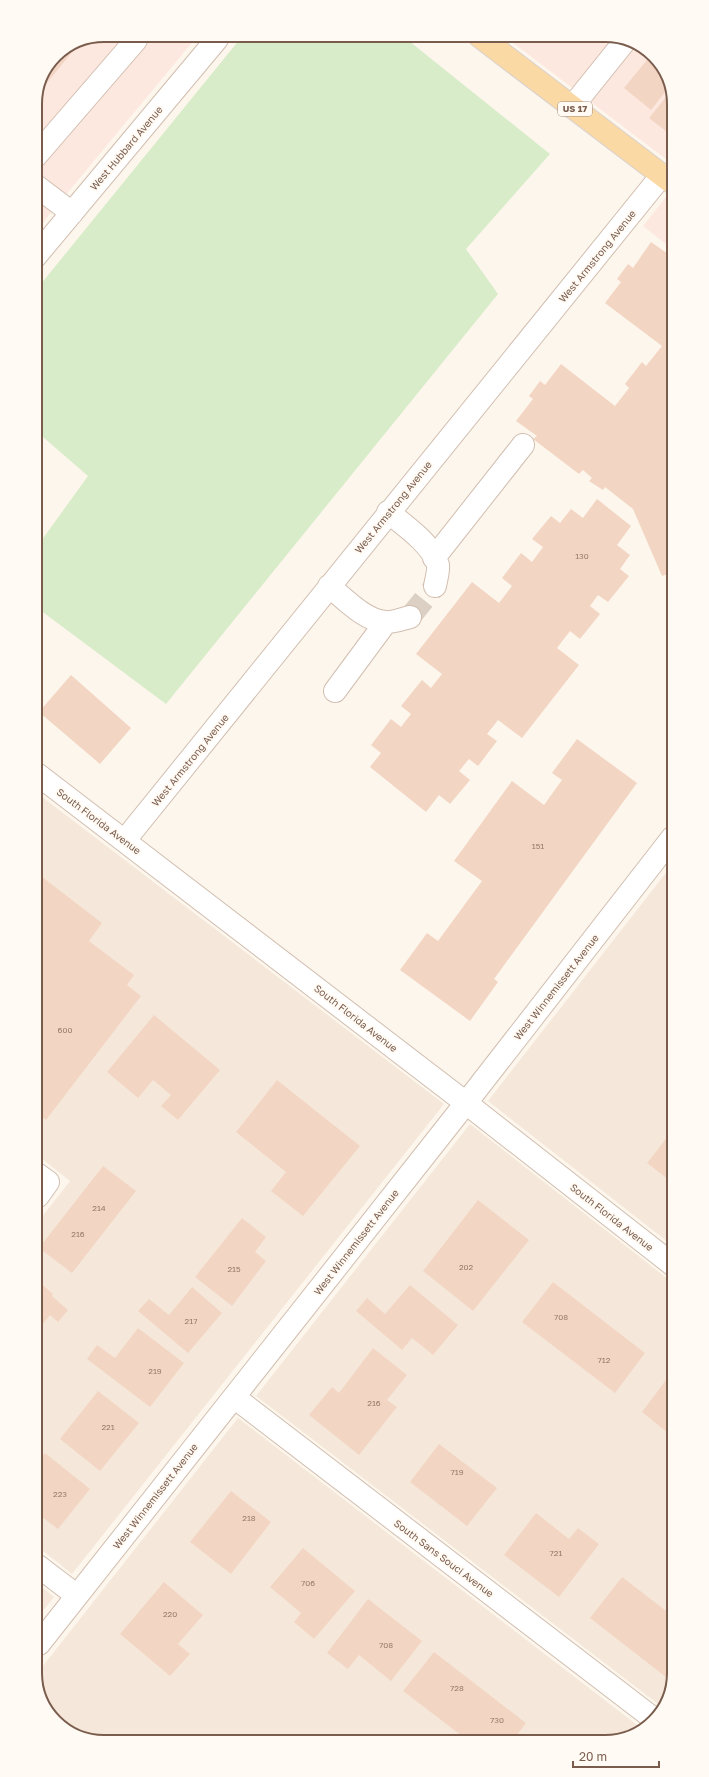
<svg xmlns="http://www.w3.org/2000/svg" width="709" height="1777" viewBox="0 0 709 1777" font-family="'Golos Text',sans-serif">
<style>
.residential{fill:#f5e8da}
.commercial{fill:#fde8e0}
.green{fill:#d8ecc9}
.building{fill:#f3d5c3}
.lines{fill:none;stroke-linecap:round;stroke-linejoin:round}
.minor-tunnel{stroke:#dcd0c4;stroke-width:22;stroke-dasharray:22 11;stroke-linecap:butt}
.minor-casing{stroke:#d1beb0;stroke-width:24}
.major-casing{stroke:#dad1cd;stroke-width:24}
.minor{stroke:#fff;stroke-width:22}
.major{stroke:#fbd9a5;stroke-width:22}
.labels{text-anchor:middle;stroke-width:4;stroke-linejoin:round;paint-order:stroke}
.number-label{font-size:8px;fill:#987a6a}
.shield{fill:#fffaf3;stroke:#a28b7f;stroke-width:1}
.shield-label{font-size:9px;font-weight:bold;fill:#7a5c4d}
.street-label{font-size:10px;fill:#7a5c4d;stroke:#fffaf3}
.rim{fill:none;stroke:#7a5c4d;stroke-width:2}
</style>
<rect width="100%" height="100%" fill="#fdf6ec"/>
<path class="residential" d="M 37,793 L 444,1104 L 72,1574 L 38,1547 L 38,1222 L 70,1181 L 37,1155 Z
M 672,865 L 673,1246 L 488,1101 Z
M 470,1124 L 673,1283 L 674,1673 L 662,1707 L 256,1396 Z
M 238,1418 L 641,1728 L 627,1738 L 100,1742 L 62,1727 L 39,1695 L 39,1671 Z
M 38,1584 L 54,1597 L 38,1617 Z"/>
<path class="commercial" d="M 609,35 L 647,50 L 670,82 L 671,163 L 504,36 Z
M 195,39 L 35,232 L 35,100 L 56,55 L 78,40 Z
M 666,197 L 671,201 L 671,248 L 643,226 Z"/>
<path class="green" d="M 404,37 L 550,154 L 466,249 L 498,294 L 166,704 L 36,607 L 36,548 L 88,476 L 36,431 L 36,290 L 240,39 Z"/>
<path class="building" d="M 78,40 L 82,40 L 46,84 L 43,82 L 56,55 Z
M 651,55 L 670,82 L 670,86 L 651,110 L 624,88 Z
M 670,92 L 670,112 L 671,135 L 649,118 Z
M 651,242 L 671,256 L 671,573 L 662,576 L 633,509 L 605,487 L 603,490 L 589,481 L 592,478 L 583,470 L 579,474 L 533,439 L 537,436 L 516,421 L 533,399 L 529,396 L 540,381 L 545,385 L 561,364 L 615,406 L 629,388 L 625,384 L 642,362 L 646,366 L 662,346 L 605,303 L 621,282 L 617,279 L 628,264 L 633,268 Z
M 597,499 L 631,526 L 617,545 L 630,555 L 620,569 L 629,576 L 608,602 L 598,595 L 590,606 L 600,614 L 580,639 L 570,631 L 557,648 L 579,665 L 522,738 L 498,720 L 487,734 L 497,741 L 478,766 L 469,759 L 459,771 L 470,780 L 450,804 L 439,795 L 426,812 L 370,767 L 381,753 L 371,745 L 391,719 L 401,727 L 411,714 L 401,706 L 422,680 L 431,688 L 442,674 L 416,654 L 472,582 L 499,603 L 512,586 L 502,578 L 521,553 L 532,562 L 543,547 L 532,539 L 551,516 L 560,523 L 571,509 L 583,518 Z
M 71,675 L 131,728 L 100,764 L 39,712 Z
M 577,739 L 637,783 L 494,979 L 498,982 L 470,1021 L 400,970 L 427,933 L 438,941 L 482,881 L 454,861 L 512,781 L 544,805 L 562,780 L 552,773 Z
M 37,873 L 102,923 L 89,941 L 134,975 L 127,985 L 141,996 L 46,1120 L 37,1113 Z
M 154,1015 L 220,1070 L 178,1120 L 161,1106 L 171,1095 L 153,1080 L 138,1098 L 107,1072 Z
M 277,1080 L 360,1146 L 303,1216 L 271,1191 L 286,1172 L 236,1132 Z
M 673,1130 L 673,1183 L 647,1163 Z
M 103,1166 L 136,1191 L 72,1273 L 39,1248 Z
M 478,1200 L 529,1240 L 473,1311 L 423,1271 Z
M 242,1218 L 266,1237 L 255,1252 L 266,1261 L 232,1306 L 195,1277 Z
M 38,1281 L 53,1294 L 52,1296 L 68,1310 L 58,1322 L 50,1315 L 38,1330 Z
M 553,1282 L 645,1353 L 615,1393 L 522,1322 Z
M 410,1285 L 458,1325 L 433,1355 L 412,1338 L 402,1350 L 356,1311 L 367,1298 L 385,1314 Z
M 192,1287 L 222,1313 L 188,1353 L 138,1311 L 149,1299 L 169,1315 Z
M 138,1328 L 184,1363 L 150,1407 L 87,1359 L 97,1345 L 115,1358 Z
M 373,1348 L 407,1375 L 387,1400 L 397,1407 L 359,1455 L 309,1415 L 332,1387 L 339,1393 Z
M 672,1372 L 673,1373 L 673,1437 L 642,1412 Z
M 98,1391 L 139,1423 L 100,1471 L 60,1439 Z
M 439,1444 L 497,1488 L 467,1526 L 410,1482 Z
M 45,1453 L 90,1489 L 58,1529 L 38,1514 L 38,1462 Z
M 231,1491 L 271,1522 L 231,1574 L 190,1542 Z
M 536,1513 L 569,1539 L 578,1528 L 599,1544 L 559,1597 L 504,1555 Z
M 303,1548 L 355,1591 L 314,1639 L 294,1622 L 301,1613 L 270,1587 Z
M 622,1577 L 674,1617 L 674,1673 L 671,1681 L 590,1618 Z
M 164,1582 L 203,1615 L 178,1644 L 190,1654 L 170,1676 L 120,1634 Z
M 368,1599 L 422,1641 L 391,1681 L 359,1655 L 348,1669 L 327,1653 Z
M 434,1652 L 526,1723 L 514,1739 L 466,1739 L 403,1691 Z
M 61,1723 L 69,1730 L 62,1727 Z
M 545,1735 L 550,1739 L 542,1739 Z"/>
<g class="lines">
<path class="minor-tunnel" d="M 410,617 L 435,586"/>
<defs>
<path id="minor" d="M 572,107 L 625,41
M 35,157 L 136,40
M 35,185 L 72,213
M 35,257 L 217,39
M 388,512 C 404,525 432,544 438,565 C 439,570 436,580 435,586
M 434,558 L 523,445
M 329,586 C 345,599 364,620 385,622 C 392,623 402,619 410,617
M 335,691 L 386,622
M 37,774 L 466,1103 L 673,1265
M 125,840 L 662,175
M 37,1174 L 48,1182 L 38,1196
M 234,1397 L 654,1719
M 38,1566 L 76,1595
M 39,1644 L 466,1103 L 672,838"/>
<path id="major" d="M 479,36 L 671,182"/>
</defs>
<use href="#minor" class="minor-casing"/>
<use href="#major" class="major-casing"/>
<use href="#minor" class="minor"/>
<use href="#major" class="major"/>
</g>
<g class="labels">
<g class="number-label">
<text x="582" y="559">130</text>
<text x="538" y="849">151</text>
<text x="65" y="1033">600</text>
<text x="99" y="1211">214</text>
<text x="78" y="1237">216</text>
<text x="466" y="1270">202</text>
<text x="234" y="1272">215</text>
<text x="561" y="1320">708</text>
<text x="191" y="1324">217</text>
<text x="604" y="1363">712</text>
<text x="155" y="1374">219</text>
<text x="374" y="1406">216</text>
<text x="108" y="1430">221</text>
<text x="457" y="1475">719</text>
<text x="60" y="1497">223</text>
<text x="249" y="1521">218</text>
<text x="556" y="1556">721</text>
<text x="308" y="1586">706</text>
<text x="170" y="1617">220</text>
<text x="386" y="1648">708</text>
<text x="457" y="1691">728</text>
<text x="497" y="1723">730</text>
</g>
<rect class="shield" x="558" y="102" width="34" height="14" rx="3"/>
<g class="shield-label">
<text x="575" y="112">US 17</text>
</g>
<g class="street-label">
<text transform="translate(126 148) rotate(-50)" y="4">West Hubbard Avenue</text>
<text transform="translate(597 256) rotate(-51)" y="4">West Armstrong Avenue</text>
<text transform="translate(393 507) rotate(-51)" y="4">West Armstrong Avenue</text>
<text transform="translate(190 760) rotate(-51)" y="4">West Armstrong Avenue</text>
<text transform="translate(99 821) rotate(37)" y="4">South Florida Avenue</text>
<text transform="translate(556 987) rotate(-52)" y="4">West Winnemissett Avenue</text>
<text transform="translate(356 1018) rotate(38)" y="4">South Florida Avenue</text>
<text transform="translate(612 1217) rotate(38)" y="4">South Florida Avenue</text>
<text transform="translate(356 1242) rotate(-52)" y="4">West Winnemissett Avenue</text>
<text transform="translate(155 1496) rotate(-52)" y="4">West Winnemissett Avenue</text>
<text transform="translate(444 1558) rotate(37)" y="4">South Sans Souci Avenue</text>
</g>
</g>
<path d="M0 0H709V1777H0ZM104 42H605A62 62 0 0 1 667 104V1673A62 62 0 0 1 605 1735H104A62 62 0 0 1 42 1673V104A62 62 0 0 1 104 42Z" fill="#fffaf3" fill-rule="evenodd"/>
<path class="rim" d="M104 42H605A62 62 0 0 1 667 104V1673A62 62 0 0 1 605 1735H104A62 62 0 0 1 42 1673V104A62 62 0 0 1 104 42Z"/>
<path d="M573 1761v6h86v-6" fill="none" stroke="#7a5c4d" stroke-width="2"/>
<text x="579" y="1761" font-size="12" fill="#7a5c4d" stroke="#fffaf3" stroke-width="3" paint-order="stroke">20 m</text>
</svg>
